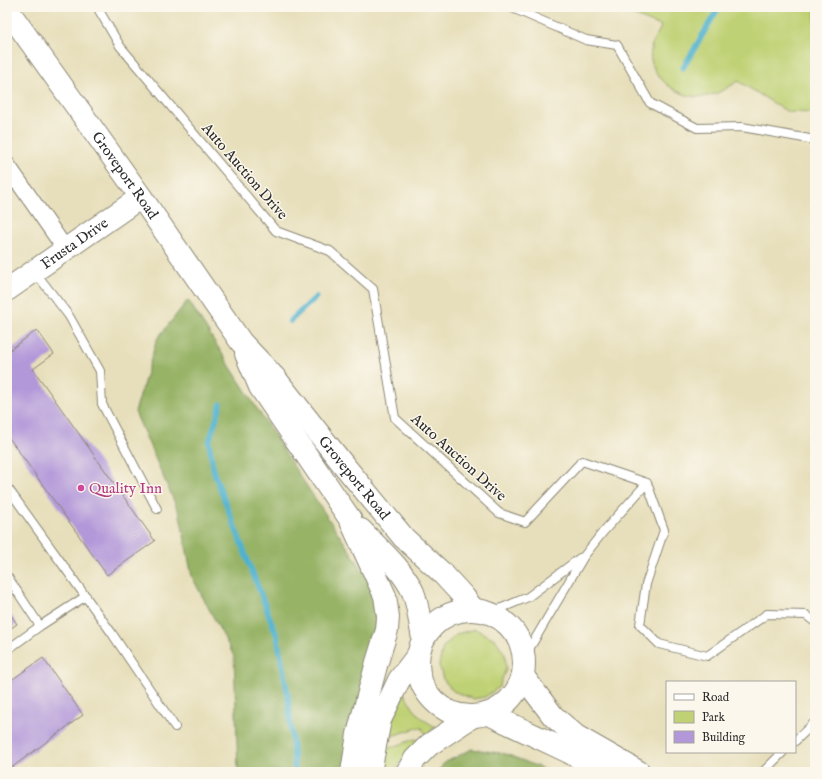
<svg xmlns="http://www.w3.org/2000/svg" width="822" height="779" viewBox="0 0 822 779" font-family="'IM FELL English',serif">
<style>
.green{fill:#bfd174;stroke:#757e50}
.forest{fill:#97b366;stroke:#616f48}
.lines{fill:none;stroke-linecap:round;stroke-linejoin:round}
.stream{stroke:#50b2cf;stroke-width:5.5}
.building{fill:#b298d9}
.lane-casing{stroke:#898573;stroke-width:10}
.street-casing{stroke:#898573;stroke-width:18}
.secondary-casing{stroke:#898573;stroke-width:24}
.primary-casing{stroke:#898573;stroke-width:24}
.lane{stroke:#fff;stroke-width:8}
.street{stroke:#fff;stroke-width:16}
.secondary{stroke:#fff;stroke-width:22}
.primary{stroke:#fff;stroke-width:22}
.hotel-dot{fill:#d1479c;stroke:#fbf7ec;stroke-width:1.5}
.labels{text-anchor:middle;stroke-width:3;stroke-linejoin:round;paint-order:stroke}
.street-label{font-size:15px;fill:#2b2b2b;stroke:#fbf7ec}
.hotel-label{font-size:15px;fill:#b23c85;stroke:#fbf7ec;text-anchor:start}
</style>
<rect width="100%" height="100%" fill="#fbf7ec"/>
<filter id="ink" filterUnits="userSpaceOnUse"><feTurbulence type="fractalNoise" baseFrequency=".025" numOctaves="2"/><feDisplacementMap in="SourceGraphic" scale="8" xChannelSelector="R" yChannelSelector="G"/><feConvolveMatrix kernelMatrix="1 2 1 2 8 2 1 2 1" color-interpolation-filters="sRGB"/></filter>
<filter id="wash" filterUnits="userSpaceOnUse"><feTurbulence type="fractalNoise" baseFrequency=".012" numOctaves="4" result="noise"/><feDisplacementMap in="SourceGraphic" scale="16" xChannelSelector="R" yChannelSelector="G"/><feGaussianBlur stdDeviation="0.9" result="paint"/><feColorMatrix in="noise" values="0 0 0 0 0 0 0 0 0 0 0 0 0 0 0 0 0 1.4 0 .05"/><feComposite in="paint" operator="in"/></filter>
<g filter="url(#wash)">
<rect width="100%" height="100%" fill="#e7dfbb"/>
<path class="green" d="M 613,7 L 815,7 L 815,113 L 788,112 L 738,81 C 726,89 714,97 699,97 C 676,97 646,74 651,48 C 652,41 659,33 661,26 Z
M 475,629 L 495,639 L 505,654 L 506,669 L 499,687 L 485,697 L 473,699 L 453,691 L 443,679 L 439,665 L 443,647 L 457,634 Z
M 404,693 C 413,709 419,719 436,727 L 426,734 L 421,727 L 388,737 L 385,736 Z
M 415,739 L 420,741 L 400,762 L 395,772 L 376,772 L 382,747 L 390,748 Z"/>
<path class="forest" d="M 188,300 L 296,470 L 374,587 L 381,628 L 343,772 L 238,772 L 234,656 L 192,577 L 180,515 L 135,412 L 157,339 Z
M 472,749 L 506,754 L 551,772 L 438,772 L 444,763 Z"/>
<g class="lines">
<path class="stream" d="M 683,68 L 719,7
M 290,321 L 316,297
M 221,404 L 209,442 L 214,473 L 277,636 L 288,696 L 295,772"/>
</g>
<g id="blocks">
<path class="building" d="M 37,330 L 54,354 L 33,369 L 155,541 L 107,575 L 7,435 L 7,352 Z
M 7,609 L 17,624 L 7,631 Z
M 43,658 L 83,715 L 7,771 L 7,683 Z"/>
</g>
</g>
<g filter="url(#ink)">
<use href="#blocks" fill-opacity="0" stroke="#898573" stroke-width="1"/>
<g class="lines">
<defs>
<path id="lane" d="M 97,7 L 120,46 L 276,231 L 330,251 L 373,289 L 395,418 L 499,513 L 525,522 L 582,461 L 647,483
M 510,7 L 586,40 L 617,45 L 650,103 L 697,128 L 742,127 L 815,140
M 7,188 L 18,181
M 35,272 L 69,316 L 100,371 L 102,404 L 157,509
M 647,483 L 664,530 L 646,584 L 640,625 L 659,644 L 707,656 L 767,614 L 806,615 L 815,622
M 7,487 L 111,632 L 175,727
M 7,576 L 40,626 L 86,596
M 490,613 L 528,597 L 580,558
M 7,650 L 40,626
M 525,656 L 584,556 L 603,532 L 647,483
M 795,741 L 815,722
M 767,772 L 765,770 L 783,752"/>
<path id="street" d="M 7,165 L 66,250"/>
<g id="secondary">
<path id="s1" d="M 7,290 L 141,197"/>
</g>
<g id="primary">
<path id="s2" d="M 7,9 L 141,197 L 241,342 L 275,378 L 342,463 L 404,538 L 442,573 L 464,597 L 473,609"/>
<path d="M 246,354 L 260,387 L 350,519 L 385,596 L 388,617 L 387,630 L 377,662 L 358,734 L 352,772"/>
<path d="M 361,530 C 379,549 402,568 413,592 C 418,604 420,625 423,638"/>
<circle cx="471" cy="663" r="53"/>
<path d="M 523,676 L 553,716 L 576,736 L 639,772"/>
<path d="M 489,714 L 569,752 L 604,772"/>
<path d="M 370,772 L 380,720 L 399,680 L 418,655"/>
<path d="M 407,772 L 415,759 L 429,745 L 473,716"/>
</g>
</defs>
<use href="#lane" class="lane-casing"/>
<use href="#street" class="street-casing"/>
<use href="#secondary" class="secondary-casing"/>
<use href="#primary" class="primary-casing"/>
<use href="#lane" class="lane"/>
<use href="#street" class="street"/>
<use href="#secondary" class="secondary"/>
<use href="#primary" class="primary"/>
</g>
</g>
<circle class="hotel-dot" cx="81" cy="488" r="4"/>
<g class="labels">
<g class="street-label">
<text transform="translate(245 171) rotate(49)" y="5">Auto Auction Drive</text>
<text dy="5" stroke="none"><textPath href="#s2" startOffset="204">Groveport Road</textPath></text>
<text dy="5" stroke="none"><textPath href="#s1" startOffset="82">Frusta Drive</textPath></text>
<text transform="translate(459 457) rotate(42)" y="5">Auto Auction Drive</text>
<text dy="5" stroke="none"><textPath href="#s2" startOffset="584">Groveport Road</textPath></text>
</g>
<g class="hotel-label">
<text x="89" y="493">Quality Inn</text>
</g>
</g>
<rect width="822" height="779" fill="none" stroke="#fbf7ec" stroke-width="24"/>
<rect x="666" y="681" width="130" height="72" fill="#fbf7ec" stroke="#a8a59f"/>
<rect x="674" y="694" width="20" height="6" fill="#ffffff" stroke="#a8a59f"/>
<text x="702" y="701" font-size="12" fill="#2b2b2b">Road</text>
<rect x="674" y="711" width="20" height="12" fill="#bfd174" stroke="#a8a59f"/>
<text x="702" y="721" font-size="12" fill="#2b2b2b">Park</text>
<rect x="674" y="731" width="20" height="12" fill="#b298d9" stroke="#a8a59f"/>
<text x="702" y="741" font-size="12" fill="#2b2b2b">Building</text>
</svg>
